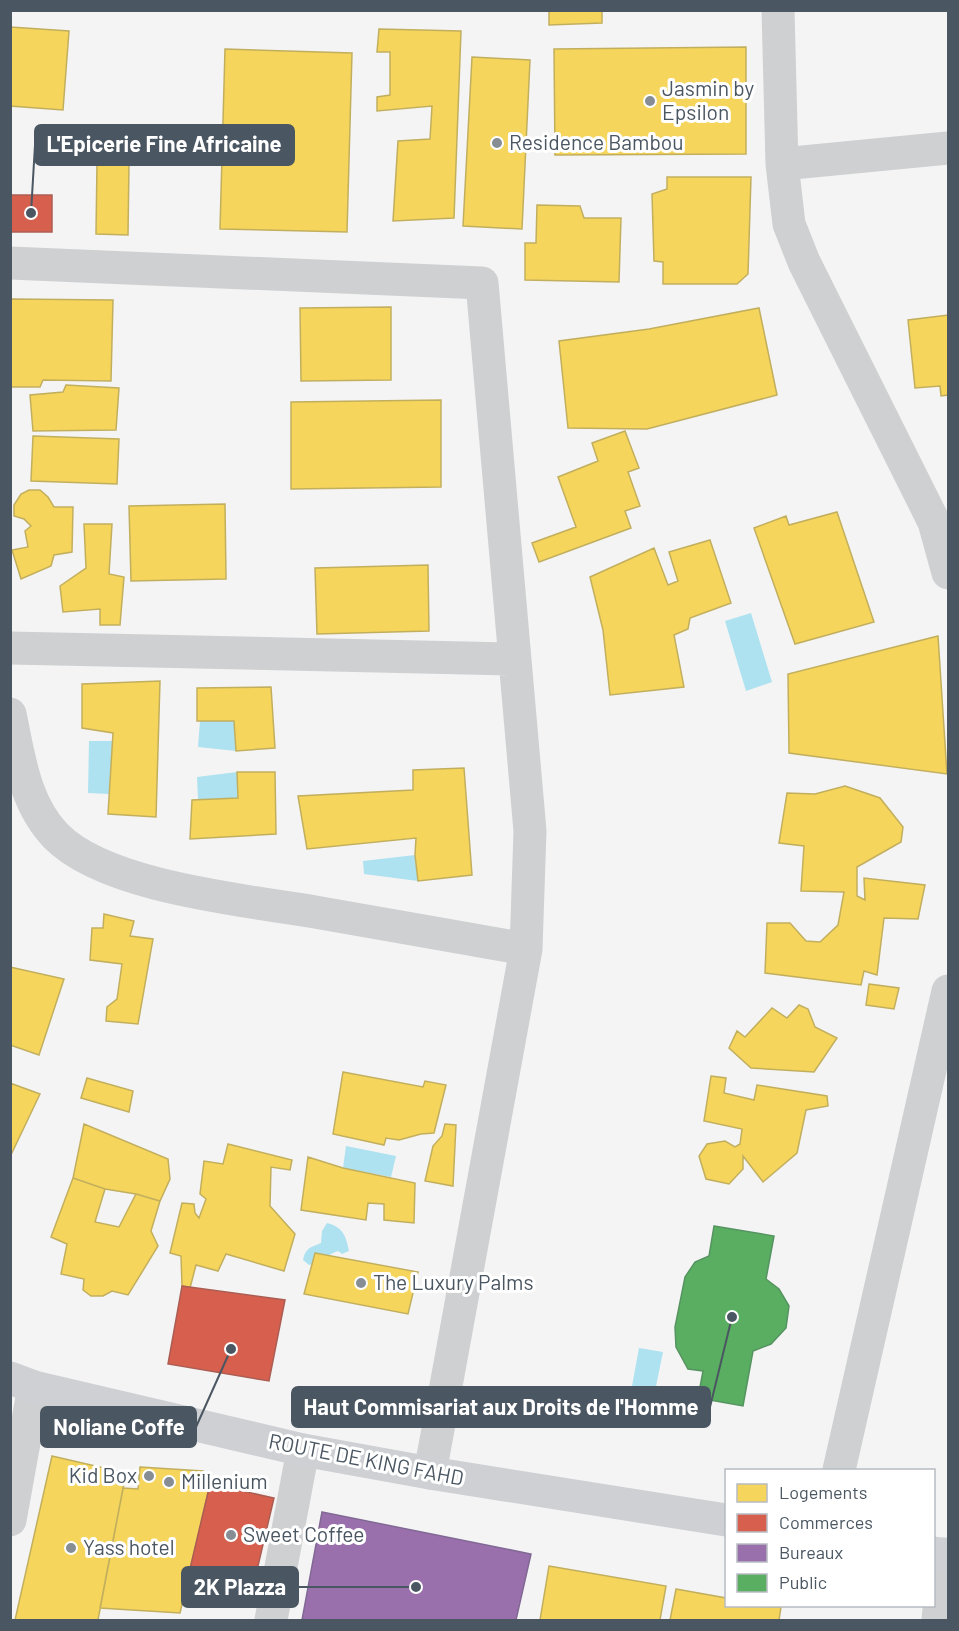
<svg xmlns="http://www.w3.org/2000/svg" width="959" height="1631" viewBox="0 0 959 1631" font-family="Barlow,sans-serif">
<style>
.water{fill:#aee2f0}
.homes{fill:#f6d55c;stroke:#c2af5e;stroke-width:1.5}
.shops{fill:#d6604d;stroke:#ac5d53;stroke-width:1.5}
.offices{fill:#9970ab;stroke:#816895;stroke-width:1.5}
.public{fill:#5aae61;stroke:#559461;stroke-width:1.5}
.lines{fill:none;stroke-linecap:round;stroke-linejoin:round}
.street{stroke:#ced0d2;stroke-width:33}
.secondary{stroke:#ced0d4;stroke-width:33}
.poi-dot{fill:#868d94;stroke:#fff;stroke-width:2}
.labels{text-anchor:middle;stroke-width:6;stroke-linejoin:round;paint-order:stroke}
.poi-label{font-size:21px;fill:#4a5661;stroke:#fff;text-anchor:start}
.street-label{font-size:21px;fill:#4a5661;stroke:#fff}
.leader{fill:none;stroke:#4a5661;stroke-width:2}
.callout-dot{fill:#4a5661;stroke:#fff;stroke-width:2}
.callout{fill:#4a5661;stroke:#4a5661;stroke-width:2}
.callout-label{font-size:22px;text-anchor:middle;font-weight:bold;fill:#fff}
</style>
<rect width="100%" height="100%" fill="#f4f4f4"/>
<path class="water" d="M 751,613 L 772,682 L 746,691 L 725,621 Z
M 200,721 L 234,721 L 236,751 L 198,747 Z
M 89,741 L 113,741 L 109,794 L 88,793 Z
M 237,772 L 238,798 L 198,800 L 197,777 Z
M 415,855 L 418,881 L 364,874 L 363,861 Z
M 346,1146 L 396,1156 L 391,1177 L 343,1168 Z
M 327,1223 C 343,1227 346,1236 349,1251 L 342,1254 L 338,1251 C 327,1254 321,1263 309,1265 L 303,1260 C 305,1248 311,1247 321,1243 L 322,1231 Z
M 639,1348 L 663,1352 L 653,1401 L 630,1397 Z"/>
<path class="homes" d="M 549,10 L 602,10 L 602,23 L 549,25 Z
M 10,27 L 69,31 L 63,110 L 10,106 Z
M 379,29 L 461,31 L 454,218 L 393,221 L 398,141 L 430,139 L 432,106 L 377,111 L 377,97 L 390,95 L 390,52 L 377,52 Z
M 746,47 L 746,154 L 555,155 L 554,49 Z
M 225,49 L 352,53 L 347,232 L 220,229 Z
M 472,57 L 530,60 L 522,229 L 463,226 Z
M 97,163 L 129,163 L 128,235 L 96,234 Z
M 667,177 L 751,177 L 748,274 L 737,284 L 663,284 L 663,262 L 654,261 L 652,194 L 667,189 Z
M 537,205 L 580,206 L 584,218 L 621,218 L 619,282 L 525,280 L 525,243 L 536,243 Z
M 10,299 L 113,300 L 111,381 L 43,380 L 40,387 L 10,387 Z
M 391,307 L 391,380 L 301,381 L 300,308 Z
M 759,308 L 777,395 L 647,429 L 568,428 L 559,341 L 649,329 Z
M 948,315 L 948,395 L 941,396 L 940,386 L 915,388 L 908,320 Z
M 66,385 L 119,388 L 116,430 L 33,431 L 30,395 L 63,392 Z
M 441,400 L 441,487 L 291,489 L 291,402 Z
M 625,431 L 639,468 L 628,472 L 640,506 L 625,511 L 631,528 L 539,562 L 532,543 L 576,527 L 558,477 L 598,461 L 592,443 Z
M 33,436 L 119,439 L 117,484 L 31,481 Z
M 29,490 L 40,490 L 48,497 L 54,507 L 73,507 L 72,552 L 54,555 L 51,566 L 21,579 L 12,550 L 28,547 L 25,531 L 31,526 L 24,519 L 14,516 L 14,505 L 21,494 Z
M 225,504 L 226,579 L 131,581 L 129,506 Z
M 837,512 L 874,622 L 795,644 L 754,528 L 786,516 L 789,525 Z
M 84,524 L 112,524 L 109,574 L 124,577 L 120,625 L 100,625 L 100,609 L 63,612 L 60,586 L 86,568 Z
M 710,540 L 731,603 L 690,618 L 688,629 L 674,635 L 684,687 L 610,695 L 603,630 L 590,577 L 654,548 L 668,585 L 678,581 L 669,552 Z
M 428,565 L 429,631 L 317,634 L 315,568 Z
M 938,636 L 947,774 L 789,753 L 788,674 Z
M 160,681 L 156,817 L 108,814 L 113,733 L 82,728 L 82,684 Z
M 271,687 L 275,748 L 236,751 L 234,721 L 197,721 L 197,688 Z
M 464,768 L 472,875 L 418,881 L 415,855 L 416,838 L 307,849 L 298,796 L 413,790 L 413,770 Z
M 237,772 L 275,772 L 276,834 L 190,839 L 192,800 L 238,798 Z
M 845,786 L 880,798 L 903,827 L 901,842 L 857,867 L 857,896 L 865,900 L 864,878 L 925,885 L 918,919 L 884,918 L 877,975 L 864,971 L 861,985 L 765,973 L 767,923 L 790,923 L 806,941 L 820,942 L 838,925 L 844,892 L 801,891 L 804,846 L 779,843 L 787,793 L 815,794 Z
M 104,914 L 134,921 L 130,936 L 153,939 L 138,1024 L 106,1021 L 107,1007 L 117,999 L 122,964 L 90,960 L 92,928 L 103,928 Z
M 10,967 L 64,979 L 39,1055 L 10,1045 Z
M 869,984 L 899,988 L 894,1009 L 866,1005 Z
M 799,1005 L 808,1009 L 815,1027 L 837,1038 L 814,1072 L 751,1068 L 729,1048 L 737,1031 L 745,1037 L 772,1008 L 787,1018 Z
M 343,1072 L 423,1087 L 425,1081 L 446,1085 L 434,1133 L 421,1134 L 399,1140 L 386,1138 L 384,1145 L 333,1134 Z
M 711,1076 L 726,1078 L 724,1093 L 754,1100 L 757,1085 L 827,1096 L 828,1106 L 806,1110 L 797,1153 L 763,1182 L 743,1156 L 743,1169 L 729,1184 L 706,1179 L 699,1156 L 707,1144 L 725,1141 L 735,1147 L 740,1144 L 742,1129 L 704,1121 Z
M 87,1078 L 133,1091 L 129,1112 L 81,1098 Z
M 10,1083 L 40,1094 L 10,1157 Z
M 84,1124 L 168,1159 L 170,1179 L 160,1201 L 136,1194 L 105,1189 L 73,1178 Z
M 445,1124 L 456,1125 L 453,1186 L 425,1181 L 433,1146 L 442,1136 Z
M 228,1144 L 292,1160 L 290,1170 L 271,1167 L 270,1206 L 295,1234 L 284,1271 L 226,1254 L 218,1271 L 196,1265 L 190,1288 L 182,1286 L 181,1256 L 170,1253 L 182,1203 L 194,1204 L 195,1213 L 199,1218 L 206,1199 L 200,1194 L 204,1161 L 223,1164 Z
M 308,1157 L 343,1168 L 415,1183 L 414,1223 L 384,1220 L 384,1204 L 368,1203 L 366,1220 L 301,1210 Z
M 73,1178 L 105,1189 L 95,1222 L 119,1227 L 136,1194 L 160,1201 L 151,1231 L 158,1246 L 128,1295 L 112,1291 L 103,1296 L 91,1296 L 83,1290 L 84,1279 L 61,1274 L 67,1244 L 51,1237 Z
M 315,1253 L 418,1272 L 408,1314 L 304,1294 Z
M 52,1456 L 126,1473 L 98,1620 L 15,1620 Z
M 140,1467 L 203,1471 L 200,1486 L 210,1484 L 180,1613 L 100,1608 L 123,1488 L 138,1489 Z
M 549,1566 L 666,1586 L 660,1620 L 540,1620 Z
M 676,1589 L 726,1598 L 726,1606 L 781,1607 L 779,1620 L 670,1620 Z"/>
<path class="shops" d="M 10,195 L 52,195 L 52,232 L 10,232 Z
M 182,1286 L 285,1300 L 269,1381 L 168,1364 Z
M 210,1484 L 274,1498 L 253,1587 L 189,1573 Z"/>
<path class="offices" d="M 322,1512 L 531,1554 L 516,1620 L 302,1620 Z"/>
<path class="public" d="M 714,1226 L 774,1236 L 766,1279 L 779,1289 L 789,1306 L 786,1328 L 771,1344 L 753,1351 L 743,1406 L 698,1398 L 703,1371 L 688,1369 L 676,1347 L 675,1327 L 685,1277 L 695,1262 L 709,1256 Z"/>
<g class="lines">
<path class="street" d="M 778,10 L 782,164 L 789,224 L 804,262 L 934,522 L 948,573
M 782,164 L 948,148
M 10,263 L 482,283 L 530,831 L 526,949 L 430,1473
M 10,648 L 515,659
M 10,714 C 19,756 24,803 56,836 C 106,887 244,900 315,912 C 385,924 456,937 526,949
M 839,1470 L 948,991
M 10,1520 L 34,1387
M 271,1620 L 303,1450
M 938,1620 L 944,1554"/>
<path class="secondary" d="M 10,1378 L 34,1387 L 303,1450 L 430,1473 L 726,1520
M 934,1553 L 948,1555"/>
</g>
<g class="poi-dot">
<circle cx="650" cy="101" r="6"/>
<circle cx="497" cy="143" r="6"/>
<circle cx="361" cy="1283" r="6"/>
<circle cx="149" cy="1476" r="6"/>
<circle cx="169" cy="1482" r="6"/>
<circle cx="231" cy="1535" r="6"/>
<circle cx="71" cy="1548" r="6"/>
</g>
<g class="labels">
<g class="poi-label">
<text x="662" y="96">Jasmin by<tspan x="662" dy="24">Epsilon</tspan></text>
<text x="509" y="150">Residence Bambou</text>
<text x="373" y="1290">The Luxury Palms</text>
<text x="137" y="1483" text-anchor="end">Kid Box</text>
<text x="181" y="1489">Millenium</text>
<text x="243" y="1542">Sweet Coffee</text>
<text x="83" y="1555">Yass hotel</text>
</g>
<g class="street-label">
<text transform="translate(366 1460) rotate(11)" y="7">ROUTE DE KING FAHD</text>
</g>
</g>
<path class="leader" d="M31 213L35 145M732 1317L710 1407M231 1349L196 1427M416 1587L298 1587"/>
<g class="callout-dot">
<circle cx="31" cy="213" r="6"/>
<circle cx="732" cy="1317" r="6"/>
<circle cx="231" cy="1349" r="6"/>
<circle cx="416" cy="1587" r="6"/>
</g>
<g class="callout">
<rect x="35" y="125" width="259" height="40" rx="6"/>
<rect x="292" y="1387" width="418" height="40" rx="6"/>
<rect x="41" y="1407" width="155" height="40" rx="6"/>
<rect x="182" y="1567" width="116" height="40" rx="6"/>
</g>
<g class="callout-label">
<text x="164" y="152">L'Epicerie Fine Africaine</text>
<text x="501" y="1415">Haut Commisariat aux Droits de l'Homme</text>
<text x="119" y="1435">Noliane Coffe</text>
<text x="240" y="1595">2K Plazza</text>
</g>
<rect width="959" height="1631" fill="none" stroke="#4a5661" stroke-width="24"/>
<rect x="725" y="1469" width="210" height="138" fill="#ffffff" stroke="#b7bbc0" stroke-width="1.5"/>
<rect x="737" y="1484" width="30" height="18" fill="#f6d55c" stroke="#b7bbc0" stroke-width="1.5"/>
<text x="779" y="1499" font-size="18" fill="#4a5661">Logements</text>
<rect x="737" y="1514" width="30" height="18" fill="#d6604d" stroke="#b7bbc0" stroke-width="1.5"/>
<text x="779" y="1529" font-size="18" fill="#4a5661">Commerces</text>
<rect x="737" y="1544" width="30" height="18" fill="#9970ab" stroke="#b7bbc0" stroke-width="1.5"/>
<text x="779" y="1559" font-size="18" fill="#4a5661">Bureaux</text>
<rect x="737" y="1574" width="30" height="18" fill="#5aae61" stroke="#b7bbc0" stroke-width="1.5"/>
<text x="779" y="1589" font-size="18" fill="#4a5661">Public</text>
</svg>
